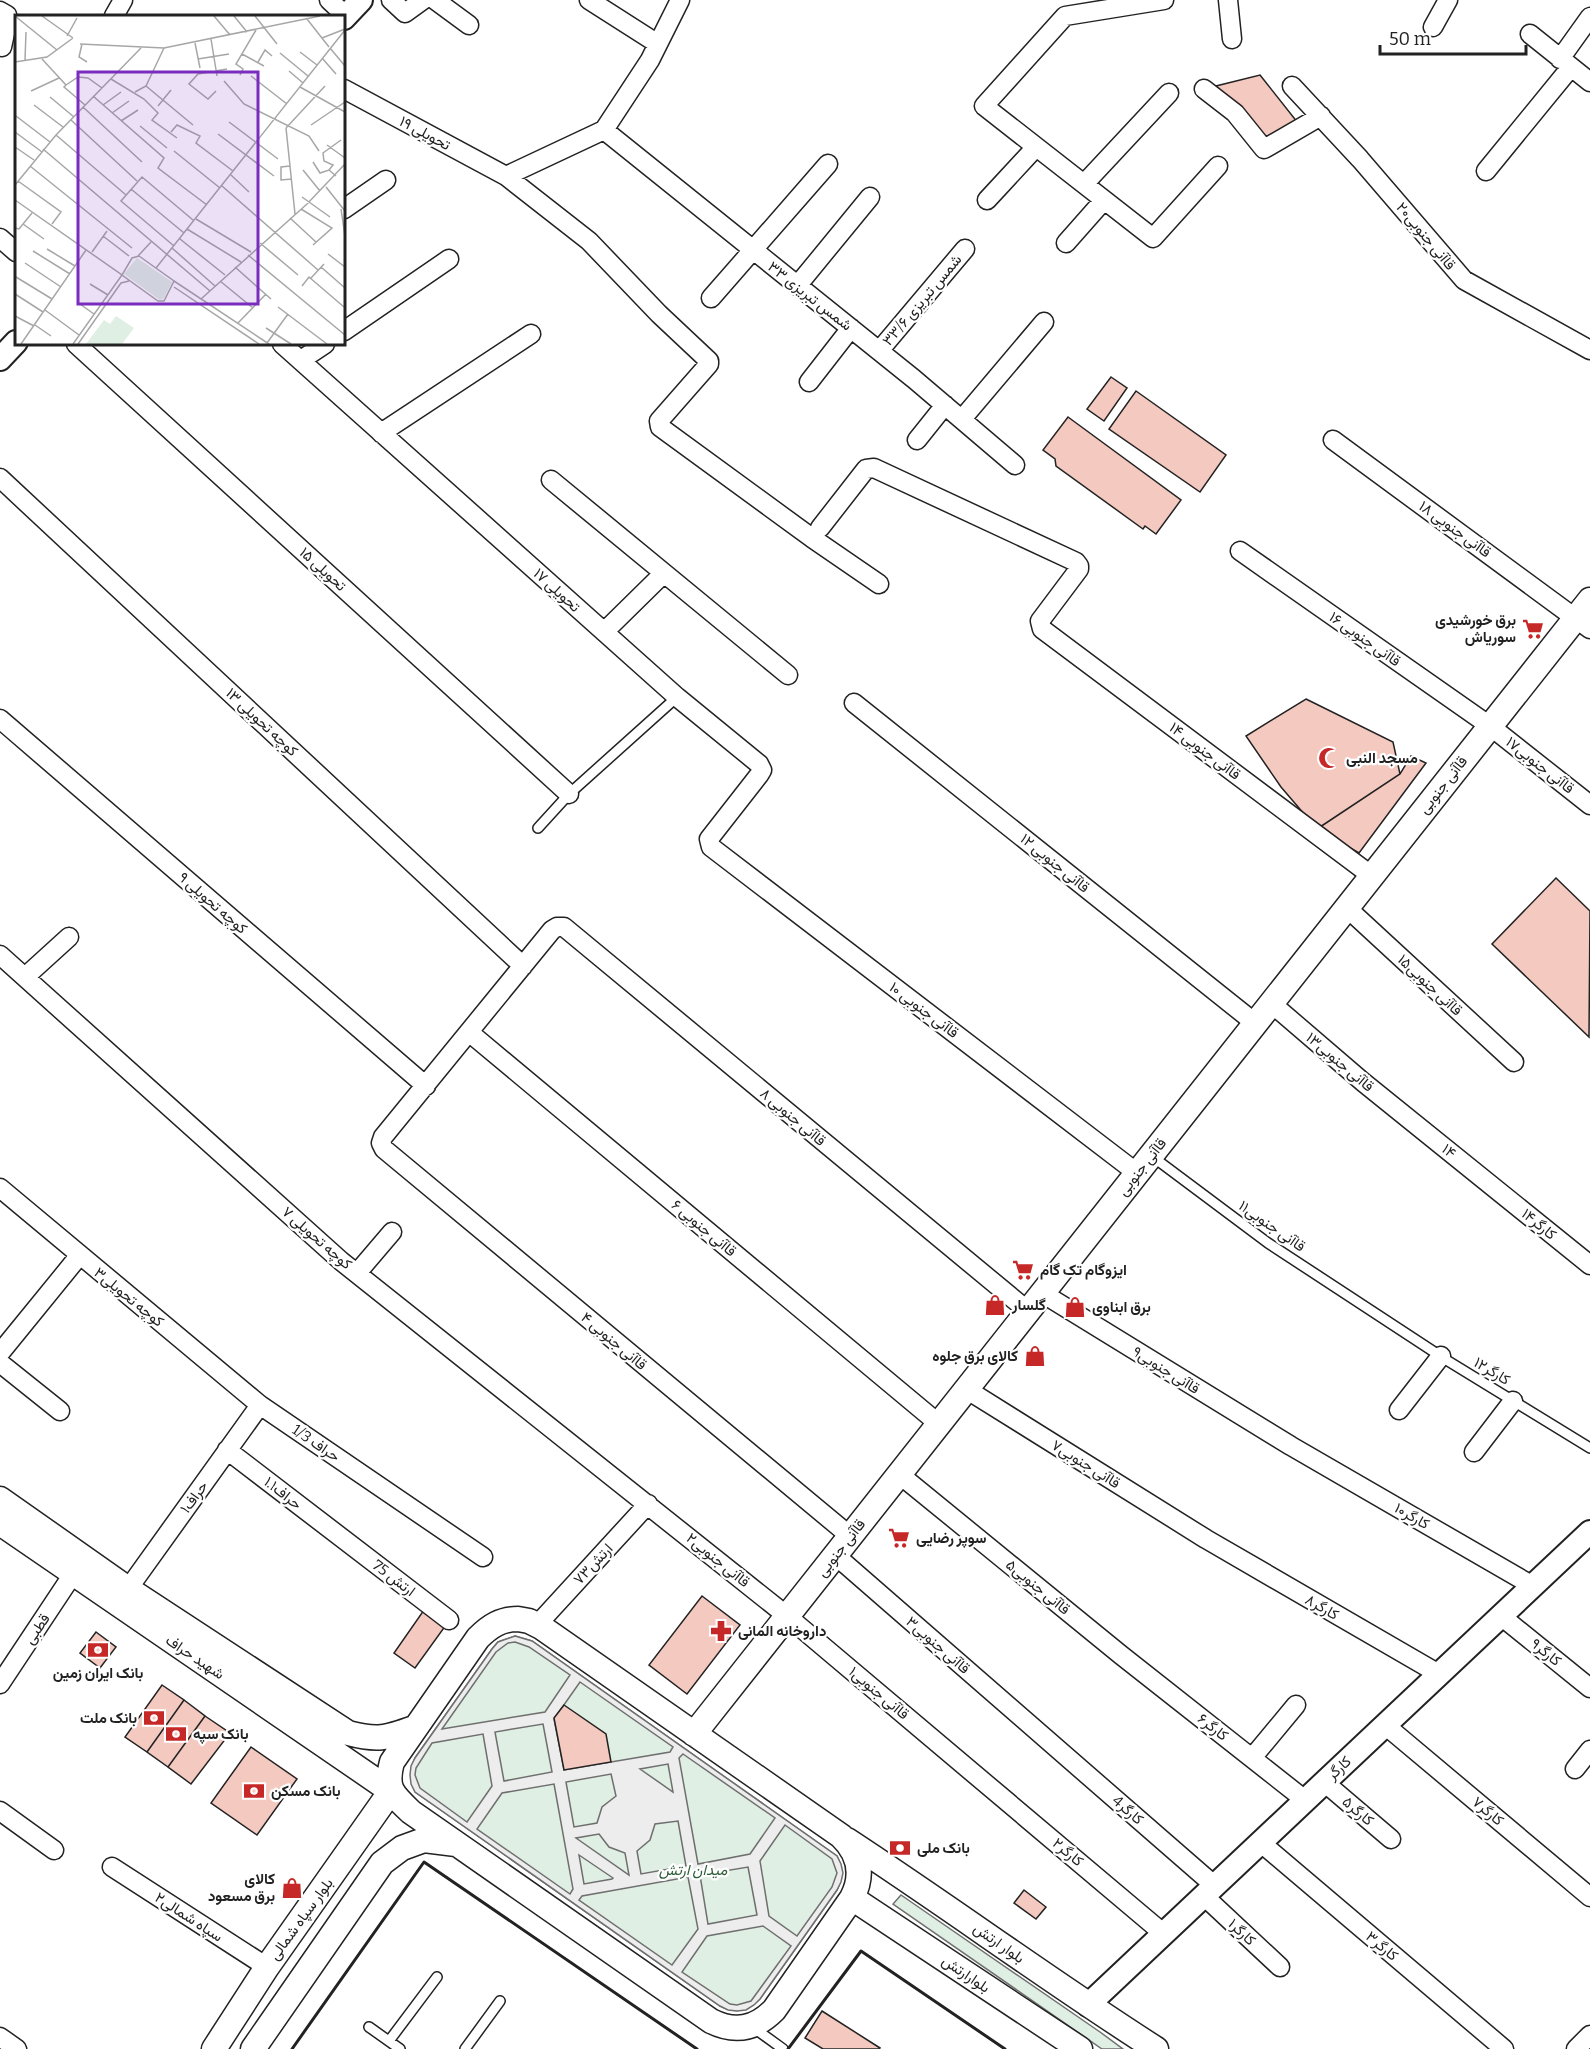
<svg xmlns="http://www.w3.org/2000/svg" width="1590" height="2049" viewBox="0 0 1590 2049" font-family="Bitter,Vazirmatn,serif">
<style>
.green{fill:#e0efe3;stroke:#6f6f6f;stroke-width:1.5}
.parking{fill:#ededed;stroke:#6f6f6f;stroke-width:1.5;fill-rule:evenodd}
.building{fill:#f3c9c0;stroke:#222;stroke-width:1.5}
.lines{fill:none;stroke-linecap:round;stroke-linejoin:round}
.service-casing{stroke:#222;stroke-width:12}
.minor-casing{stroke:#222;stroke-width:21}
.tertiary-casing{stroke:#222;stroke-width:26}
.secondary-casing{stroke:#222;stroke-width:27}
.service{stroke:#fff;stroke-width:9}
.minor{stroke:#fff;stroke-width:18}
.tertiary{stroke:#fff;stroke-width:22}
.secondary{stroke:#fff;stroke-width:24}
.wall{stroke:#222;stroke-width:3}
.labels{text-anchor:middle;stroke-width:4.5;stroke-linejoin:round;paint-order:stroke}
.street-label{font-size:15px;fill:#222;stroke:#fff}
.poi-label{font-size:15px;font-weight:bold;fill:#222;stroke:#fff;text-anchor:start}
.park-label{font-size:15px;font-style:italic;fill:#2f5e38;stroke:#fff}
.inset-road{fill:none;stroke:#a7a7a7;stroke-width:1.5}
.view{fill:#7b2cbf;fill-opacity:0.15;stroke:#7b2cbf;stroke-width:3}
.inset-edge{fill:none;stroke:#222;stroke-width:3}
</style>
<rect width="100%" height="100%" fill="#fff"/>
<path class="green" d="M 515,1636 L 532,1641 L 837,1856 C 843,1868 843,1877 837,1890 L 760,1999 C 748,2011 736,2014 720,2006 L 415,1792 C 409,1780 409,1770 415,1758 L 492,1649 L 498,1642 Z
M 901,1895 L 1100,2032 L 1123,2049 L 1102,2049 L 893,1904 Z"/>
<path class="parking" d="M 515,1636 L 532,1641 L 837,1856 L 841,1864 L 843,1873 L 841,1882 L 837,1890 L 760,1999 L 754,2005 L 746,2010 L 737,2011 L 728,2010 L 720,2006 L 415,1792 L 411,1784 L 410,1775 L 411,1766 L 415,1758 L 492,1649 L 498,1642 ZM 515,1642 L 529,1647 L 570,1675 L 545,1712 L 442,1729 L 496,1652 L 508,1643 ZM 580,1682 L 673,1747 L 670,1752 L 564,1770 L 554,1719 ZM 543,1724 L 552,1772 L 504,1781 L 495,1732 ZM 483,1734 L 492,1786 L 467,1822 L 420,1788 L 415,1775 L 416,1768 L 432,1743 ZM 683,1754 L 775,1818 L 750,1854 L 698,1864 L 679,1758 ZM 668,1764 L 673,1792 L 640,1769 ZM 611,1774 L 616,1796 L 602,1807 L 597,1823 L 574,1827 L 566,1782 ZM 554,1784 L 573,1889 L 570,1894 L 477,1829 L 502,1793 ZM 678,1821 L 686,1866 L 641,1874 L 637,1851 L 650,1840 L 655,1824 ZM 785,1825 L 832,1859 L 837,1873 L 832,1887 L 797,1936 L 769,1916 L 760,1861 ZM 599,1834 L 609,1847 L 625,1853 L 629,1875 L 576,1838 ZM 579,1855 L 613,1878 L 612,1879 L 584,1884 ZM 748,1867 L 757,1915 L 708,1924 L 700,1875 ZM 688,1877 L 698,1929 L 672,1965 L 579,1900 L 582,1896 ZM 763,1926 L 791,1946 L 751,2001 L 737,2005 L 730,2004 L 682,1972 L 707,1936 Z"/>
<path class="building" d="M 1260,75 L 1298,123 L 1268,140 L 1216,86 Z
M 1111,377 L 1127,388 L 1104,421 L 1087,409 Z
M 1136,391 L 1226,455 L 1200,492 L 1109,429 Z
M 1068,417 L 1181,500 L 1156,534 L 1145,526 L 1143,529 L 1056,466 L 1055,459 L 1043,450 Z
M 1306,699 L 1393,742 L 1400,774 L 1317,829 L 1281,787 L 1246,736 Z
M 1411,756 L 1426,763 L 1359,853 L 1317,829 L 1400,774 Z
M 1556,878 L 1590,911 L 1589,1037 L 1492,944 Z
M 702,1596 L 740,1625 L 687,1694 L 649,1665 Z
M 424,1610 L 446,1625 L 415,1668 L 394,1653 Z
M 96,1632 L 116,1647 L 100,1668 L 80,1653 Z
M 162,1685 L 184,1700 L 147,1752 L 125,1737 Z
M 184,1700 L 205,1716 L 168,1767 L 147,1752 Z
M 564,1705 L 606,1734 L 611,1762 L 564,1770 L 554,1718 Z
M 205,1716 L 230,1733 L 191,1784 L 168,1767 Z
M 251,1747 L 297,1779 L 257,1835 L 211,1803 Z
M 1024,1890 L 1046,1907 L 1036,1919 L 1014,1903 Z
M 822,2011 L 880,2048 L 879,2049 L 823,2049 L 805,2038 Z"/>
<g class="lines">
<defs>
<path id="service" d="M 538,828 L 569,794 L 677,697
M 1153,1157 L 1268,1243 L 1448,1361 L 1590,1448
M 369,2027 L 400,2049
M 754,2028 L 783,2049
M 389,2041 L 437,1977
M 465,2049 L 500,2001"/>
<path id="minor" d="M 329,0 L 346,16
M 391,0 L 405,13 L 423,0
M 435,0 L 469,25
M 589,0 L 658,44
M 1164,0 L 1065,16 L 984,106 L 1153,238 L 1218,166
M 1228,0 L 1232,39
M 0,11 L 7,15 L 8,19 L 2,47
M 114,16 L 123,0
M 1433,27 L 1448,0
M 1530,34 L 1590,82
M 1560,59 L 1590,17
M 1292,86 L 1360,159 L 1464,280 L 1590,350
M 344,89 L 506,176 L 589,241 L 659,314 L 709,361 L 709,364 L 659,421 L 660,427 L 812,538 L 879,584
M 1204,89 L 1235,113 L 1264,149 L 1321,116
M 604,130 L 914,379 L 1015,465
M 1486,171 L 1571,67
M 506,176 L 604,130 L 650,60 L 680,0
M 1084,184 L 1169,93
M 987,200 L 1036,147
M 344,209 L 386,180
M 0,238 L 16,252
M 1066,243 L 1104,200
M 797,286 L 870,197
M 711,298 L 828,164
M 344,331 L 449,259
M 76,344 L 569,794
M 282,344 L 677,697 L 759,764 L 762,770 L 759,775 L 709,839 L 711,847 L 1137,1173
M 879,351 L 965,249
M 301,360 L 325,344
M 809,382 L 851,328
M 962,419 L 1044,322
M 381,433 L 531,334
M 917,440 L 945,405
M 1333,440 L 1590,629
M 0,478 L 523,966
M 551,480 L 788,675
M 820,528 L 866,469 L 874,468 L 1076,562 L 1079,566 L 1079,569 L 1040,621 L 1042,629 L 1372,876
M 1240,551 L 1490,726 L 1590,805
M 604,632 L 663,574
M 854,703 L 1255,1023
M 0,719 L 426,1086
M 1346,907 L 1514,1062
M 0,955 L 341,1261 L 787,1616 L 1164,1934
M 25,977 L 69,937
M 1271,1003 L 1363,1082 L 1590,1265
M 470,1033 L 939,1424
M 0,1188 L 260,1405 L 483,1557
M 357,1273 L 392,1232
M 1042,1293 L 1291,1446 L 1533,1586
M 0,1353 L 79,1256
M 0,1363 L 60,1411
M 966,1389 L 1206,1539 L 1439,1674
M 1399,1410 L 1441,1356
M 227,1450 L 449,1620
M 1474,1452 L 1513,1401
M 899,1474 L 1121,1655 L 1305,1800
M 850,1536 L 384,1149 L 381,1143 L 383,1137 L 552,930 L 557,927 L 564,927 L 1028,1311
M 835,1555 L 1215,1886
M 128,1589 L 260,1405
M 1501,1616 L 1590,1688
M 537,1625 L 648,1504
M 0,1684 L 73,1574
M 1385,1725 L 1590,1897
M 1252,1758 L 1296,1705
M 1575,1769 L 1590,1750
M 1324,1782 L 1391,1839
M 0,1811 L 54,1850
M 1260,1842 L 1504,2049
M 112,1867 L 267,1967
M 1204,1896 L 1280,1967
M 0,2037 L 17,2049
M 1576,2049 L 1590,2035"/>
<path id="tertiary" d="M 344,18 L 361,0
M 0,359 L 16,342
M 1088,2005 L 1590,1532"/>
<path id="secondary" d="M 0,1499 L 128,1589 L 348,1733 C 378,1741 386,1738 414,1728
M 0,1523 L 391,1791 L 267,1967 L 214,2049
M 518,1619 L 529,1621 L 541,1627 L 841,1836 C 860,1854 864,1875 852,1898 L 774,2010 C 755,2029 735,2033 711,2021 L 411,1812 C 392,1794 385,1788 392,1762 L 478,1638 C 490,1626 501,1619 518,1619 Z
M 694,1734 L 1590,600
M 847,1840 C 951,1908 1051,1982 1156,2049
M 852,1898 L 1080,2049
M 253,2049 L 382,1863 L 402,1848 L 424,1840 L 456,1844"/>
</defs>
<use href="#service" class="service-casing"/>
<use href="#minor" class="minor-casing"/>
<use href="#tertiary" class="tertiary-casing"/>
<use href="#secondary" class="secondary-casing"/>
<use href="#service" class="service"/>
<use href="#minor" class="minor"/>
<use href="#tertiary" class="tertiary"/>
<use href="#secondary" class="secondary"/>
<path class="wall" d="M 292,2049 L 424,1862 L 697,2049
M 788,2049 L 861,1951 L 1005,2049"/>
</g>
<defs>
<symbol id="supermarket-bare" viewBox="-9 -9 18 18"><path d="M-6-5.5h2.5l.6 2H6L4.5 2H-2.5L-4.4-4H-6ZM-1.5 3.2a1.3 1.3 0 1 0 .1 0ZM3 3.2a1.3 1.3 0 1 0 .1 0Z" fill="#c62828" stroke="#fff" stroke-width="2.5" paint-order="stroke"/></symbol>
<symbol id="mosque-bare" viewBox="-9 -9 18 18"><path d="M3.5-4.9A6 6 0 1 0 3.5 4.9A5 5 0 1 1 3.5-4.9Z" fill="#c62828" stroke="#fff" stroke-width="2.5" paint-order="stroke"/></symbol>
<symbol id="shop-bare" viewBox="-9 -9 18 18"><path d="M-5-2.5h2.3a2.7 3.5 0 0 1 5.4 0H5L5.5 6h-11ZM-1.5-2.5h3a1.5 2.3 0 0 0-3 0Z" fill="#c62828" stroke="#fff" stroke-width="2.5" paint-order="stroke"/></symbol>
<symbol id="pharmacy-bare" viewBox="-9 -9 18 18"><path d="M-2-6h4v4h4v4h-4v4h-4v-4h-4v-4h4Z" fill="#c62828" stroke="#fff" stroke-width="2.5" paint-order="stroke"/></symbol>
<symbol id="bank-bare" viewBox="-9 -9 18 18"><path d="M-6-4H6V4H-6ZM0-2.3a2.3 2.3 0 1 0 0 4.6a2.3 2.3 0 1 0 0-4.6Z" fill="#c62828" stroke="#fff" stroke-width="2.5" paint-order="stroke"/></symbol>
</defs>
<g fill-rule="evenodd">
<use href="#supermarket-bare" x="1518" y="614" width="30" height="30"/>
<use href="#mosque-bare" x="1314" y="743" width="30" height="30"/>
<use href="#supermarket-bare" x="1008" y="1255" width="30" height="30"/>
<use href="#shop-bare" x="980" y="1290" width="30" height="30"/>
<use href="#shop-bare" x="1060" y="1292" width="30" height="30"/>
<use href="#shop-bare" x="1020" y="1341" width="30" height="30"/>
<use href="#supermarket-bare" x="884" y="1523" width="30" height="30"/>
<use href="#pharmacy-bare" x="706" y="1616" width="30" height="30"/>
<use href="#bank-bare" x="83" y="1635" width="30" height="30"/>
<use href="#bank-bare" x="139" y="1703" width="30" height="30"/>
<use href="#bank-bare" x="161" y="1719" width="30" height="30"/>
<use href="#bank-bare" x="239" y="1776" width="30" height="30"/>
<use href="#bank-bare" x="885" y="1833" width="30" height="30"/>
<use href="#shop-bare" x="277" y="1873" width="30" height="30"/>
</g>
<g class="labels">
<g class="street-label">
<text transform="translate(425 133) rotate(28)" y="5">تحویلی ۱۹</text>
<text transform="translate(1426 236) rotate(50)" y="5">۲۰قاآنی جنوبی</text>
<text transform="translate(810 296) rotate(38)" y="5">شمس تبریزی ۳۳</text>
<text transform="translate(922 300) rotate(-50)" y="5">شمس تبریزی ۳۳/۶</text>
<text transform="translate(1455 529) rotate(36)" y="5">قاآنی جنوبی ۱۸</text>
<text transform="translate(323 569) rotate(42)" y="5">تحویلی ۱۵</text>
<text transform="translate(557 590) rotate(42)" y="5">تحویلی ۱۷</text>
<text transform="translate(1365 639) rotate(35)" y="5">قاآنی جنوبی ۱۶</text>
<text transform="translate(262 722) rotate(43)" y="5">کوچه تحویلی ۱۳</text>
<text transform="translate(1205 751) rotate(37)" y="5">قاآنی جنوبی ۱۴</text>
<text transform="translate(1540 765) rotate(38)" y="5">قاآنی جنوبی۱۷</text>
<text transform="translate(1443 785) rotate(-52)" y="5">قاآنی جنوبی</text>
<text transform="translate(1055 863) rotate(39)" y="5">قاآنی جنوبی ۱۲</text>
<text transform="translate(213 903) rotate(41)" y="5">کوچه تحویلی ۹</text>
<text transform="translate(1430 985) rotate(43)" y="5">قاآنی جنوبی۱۵</text>
<text transform="translate(924 1010) rotate(37)" y="5">قاآنی جنوبی ۱۰</text>
<text transform="translate(1340 1062) rotate(40)" y="5">قاآنی جنوبی۱۳</text>
<text transform="translate(793 1117) rotate(40)" y="5">قاآنی جنوبی ۸</text>
<text transform="translate(1449 1151) rotate(39)" y="5">۱۴</text>
<text transform="translate(1142 1167) rotate(-52)" y="5">قاآنی جنوبی</text>
<text transform="translate(1539 1224) rotate(39)" y="5">کارگر۱۴</text>
<text transform="translate(1272 1226) rotate(35)" y="5">قاآنی جنوبی۱۱</text>
<text transform="translate(704 1228) rotate(40)" y="5">قاآنی جنوبی ۶</text>
<text transform="translate(317 1238) rotate(41)" y="5">کوچه تحویلی ۷</text>
<text transform="translate(129 1297) rotate(39)" y="5">کوچه تحویلی۳</text>
<text transform="translate(614 1341) rotate(40)" y="5">قاآنی جنوبی ۴</text>
<text transform="translate(1166 1370) rotate(32)" y="5">قاآنی جنوبی۹</text>
<text transform="translate(1492 1371) rotate(31)" y="5">کارگر۱۲</text>
<text transform="translate(316 1443) rotate(34)" y="5">1/3 حراف</text>
<text transform="translate(1086 1464) rotate(32)" y="5">قاآنی جنوبی۷</text>
<text transform="translate(283 1493) rotate(38)" y="5">حراف۱.۱</text>
<text transform="translate(194 1497) rotate(-54)" y="5">حراف۱</text>
<text transform="translate(1412 1516) rotate(30)" y="5">کارگر۱۰</text>
<text transform="translate(841 1548) rotate(-52)" y="5">قاآنی جنوبی</text>
<text transform="translate(718 1560) rotate(39)" y="5">۲قاآنی جنوبی</text>
<text transform="translate(593 1564) rotate(-47)" y="5">ارتش۷۳</text>
<text transform="translate(394 1578) rotate(37)" y="5">75 ارتش</text>
<text transform="translate(1038 1587) rotate(39)" y="5">قاآنی جنوبی۵</text>
<text transform="translate(1322 1607) rotate(30)" y="5">کارگر۸</text>
<text transform="translate(37 1629) rotate(-56)" y="5">قطبی</text>
<text transform="translate(938 1645) rotate(41)" y="5">قاآنی جنوبی۳</text>
<text transform="translate(1546 1652) rotate(39)" y="5">کارگر۹</text>
<text transform="translate(195 1657) rotate(34)" y="5">شهید حراف</text>
<text transform="translate(879 1693) rotate(40)" y="5">قاآنی جنوبی۱</text>
<text transform="translate(1213 1727) rotate(38)" y="5">کارگر۶</text>
<text transform="translate(1339 1768) rotate(-43)" y="5">کارگر</text>
<text transform="translate(1128 1810) rotate(41)" y="5">4کارگر</text>
<text transform="translate(1358 1811) rotate(41)" y="5">کارگر۵</text>
<text transform="translate(1488 1811) rotate(40)" y="5">کارگر۷</text>
<text transform="translate(1068 1852) rotate(40)" y="5">کارگر۲</text>
<text transform="translate(189 1917) rotate(33)" y="5">سپاه شمالی۲</text>
<text transform="translate(301 1919) rotate(-54)" y="5">بلوار سپاه شمالی</text>
<text transform="translate(1242 1932) rotate(43)" y="5">کارگر۱</text>
<text transform="translate(999 1943) rotate(35)" y="5">بلوار ارتش</text>
<text transform="translate(1382 1946) rotate(40)" y="5">کارگر۳</text>
<text transform="translate(966 1974) rotate(34)" y="5">بلوارارتش</text>
</g>
<g class="poi-label">
<text x="1516" y="625" text-anchor="end">برق خورشیدی<tspan x="1516" dy="17">سوریاش</tspan></text>
<text x="1346" y="763">مسجد النبی</text>
<text x="1040" y="1275">ایزوگام تک گام</text>
<text x="1012" y="1310">گلسار</text>
<text x="1092" y="1312">برق ابناوی</text>
<text x="1018" y="1361" text-anchor="end">کالای برق جلوه</text>
<text x="916" y="1543">سوپر رضایی</text>
<text x="738" y="1636">داروخانه المانی</text>
<text x="98" y="1678" text-anchor="middle">بانک ایران زمین</text>
<text x="137" y="1723" text-anchor="end">بانک ملت</text>
<text x="193" y="1739">بانک سپه</text>
<text x="271" y="1796">بانک مسکن</text>
<text x="917" y="1853">بانک ملی</text>
<text x="275" y="1884" text-anchor="end">کالای<tspan x="275" dy="17">برق مسعود</tspan></text>
</g>
<g class="park-label">
<text x="693" y="1875">میدان ارتش</text>
</g>
</g>
<g transform="translate(15 15)">
<rect width="330" height="330" fill="#fff"/>
<path d="M 122,243 L 157,267 L 149,283 L 145,285 L 109,259 ZM 101,301 L 119,313 L 107,329 L 71,329 L 89,305 L 95,309 Z" fill="#e0efe3"/>
<path class="inset-road" d="M 0,1 L 42,35M 27,1 L 58,23M 199,1 L 215,20M 219,1 L 232,17M 240,1 L 262,29M 292,4 L 314,32M 52,21 L 62,3M 307,23 L 330,14M 196,24 L 202,61M 180,28 L 185,53M 65,29 L 149,33 L 305,1M 67,29 L 64,42 L 72,47M 315,33 L 330,51M 285,37 L 302,50M 265,38 L 293,61M 227,39 L 249,51M 307,43 L 321,59M 27,44 L 51,70 L 49,72 L 70,90M 183,44 L 214,39M 10,45 L 11,17M 0,47 L 32,42 L 58,23M 243,47 L 250,35 L 257,41M 274,56 L 288,68M 225,60 L 228,54 L 221,49 L 241,15M 236,61 L 272,89M 96,64 L 129,84 L 143,98 L 137,105 L 162,123M 209,66 L 229,89 L 294,121 L 304,136M 51,70 L 63,62 L 73,63 L 87,73M 131,71 L 178,110M 285,72 L 330,97M 16,76 L 44,63M 201,76 L 193,84 L 174,69 L 183,59 L 212,54M 120,77 L 131,71 L 149,33M 78,81 L 149,143 L 143,153 L 192,190M 35,82 L 59,102M 19,90 L 48,112M 88,90 L 106,77M 143,91 L 156,75M 68,92 L 127,147M 97,98 L 114,86M 1,101 L 35,127M 56,105 L 122,166M 106,106 L 123,95M 214,107 L 263,144M 296,110 L 330,87M 125,111 L 152,133M 271,113 L 280,199M 271,113 L 310,71M 0,117 L 27,137M 156,117 L 162,110 L 185,121 L 181,128 L 218,156M 203,119 L 259,161M 41,120 L 111,180M 312,130 L 330,143M 0,132 L 19,145M 28,134 L 195,276M 159,136 L 205,173M 298,147 L 305,158 L 314,155 L 321,161M 15,151 L 117,233M 275,151 L 266,152 L 266,165 L 277,164M 288,155 L 305,176M 314,155 L 318,150 L 309,146 L 308,138 L 326,125M 216,160 L 234,177M 3,166 L 46,197 L 37,209M 0,170 L 41,120 L 126,33M 207,171 L 303,255M 311,172 L 330,196M 116,174 L 169,218M 287,182 L 315,202M 0,185 L 107,260 L 58,329M 286,194 L 317,213 L 298,230M 326,194 L 330,221M 275,203 L 301,227M 181,204 L 236,237M 8,209 L 29,224M 0,213 L 4,214 L 17,198M 172,214 L 226,247M 88,221 L 114,241M 165,224 L 210,260M 245,228 L 283,260M 159,231 L 106,186 L 127,162 L 178,205M 157,233 L 200,271M 32,234 L 60,251M 18,236 L 55,259M 77,237 L 92,216M 313,239 L 330,252M 233,240 L 330,320M 123,241 L 136,227M 124,241 L 159,266 L 149,286 L 143,286 L 107,260 L 117,243 ZM 10,248 L 46,272M 220,252 L 256,284M 306,252 L 330,273M 141,253 L 330,15M 1,262 L 37,284M 296,263 L 309,249M 159,266 L 254,329M 205,266 L 238,293M 75,269 L 93,280M 287,271 L 294,262 L 329,292M 159,272 L 244,329M 0,279 L 28,297M 330,280 L 330,304M 186,284 L 292,189 L 330,149M 62,287 L 79,299M 263,292 L 312,329M 30,295 L 64,320M 0,301 L 19,311M 223,308 L 251,279M 20,310 L 36,321M 251,313 L 276,329M 252,328 L 273,299M 6,329 L 71,235M 63,329 L 106,268 L 114,266"/>
<path class="view" d="M 63,57 L 243,57 L 243,289 L 63,289 Z"/>
<rect width="330" height="330" class="inset-edge"/>
</g>
<path d="M1380 45v9h146v-9" fill="none" stroke="#222222" stroke-width="3"/>
<text x="1389" y="45" font-size="18" fill="#222222" stroke="#ffffff" stroke-width="4.5" paint-order="stroke">50 m</text>
</svg>
